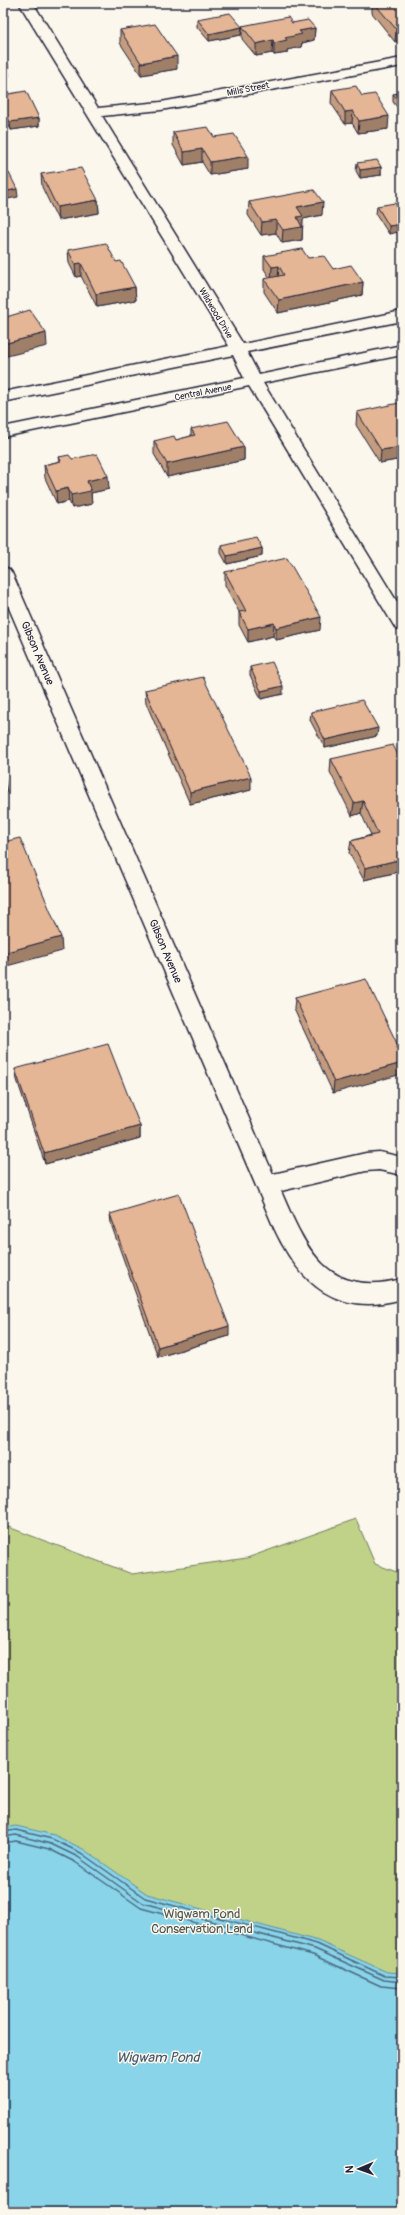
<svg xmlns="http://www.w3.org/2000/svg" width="405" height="2215" viewBox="0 0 405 2215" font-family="Pangolin,sans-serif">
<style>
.green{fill:#bfd287;stroke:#707a61}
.water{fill:#89d4e9;stroke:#608da3}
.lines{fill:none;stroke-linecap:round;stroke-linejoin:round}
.shore{stroke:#4b6981;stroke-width:1.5}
.minor-casing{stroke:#22223b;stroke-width:3}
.minor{fill:#fbf7ec;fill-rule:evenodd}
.wall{fill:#c49d80;stroke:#22223b}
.shaded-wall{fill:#a07f68;stroke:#22223b}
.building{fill:#e4b695;stroke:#22223b}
.labels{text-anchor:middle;stroke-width:3;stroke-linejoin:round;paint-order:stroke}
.far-street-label{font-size:9px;fill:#22223b;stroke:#fbf7ec}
.street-label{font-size:11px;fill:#22223b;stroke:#fbf7ec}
.near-park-label{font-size:13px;fill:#515752;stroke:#fbf7ec}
.near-water-label{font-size:14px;font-style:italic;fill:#41576f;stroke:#fbf7ec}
</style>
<rect width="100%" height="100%" fill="#fbf7ec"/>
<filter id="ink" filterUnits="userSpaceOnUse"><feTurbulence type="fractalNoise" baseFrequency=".025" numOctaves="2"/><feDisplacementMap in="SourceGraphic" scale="8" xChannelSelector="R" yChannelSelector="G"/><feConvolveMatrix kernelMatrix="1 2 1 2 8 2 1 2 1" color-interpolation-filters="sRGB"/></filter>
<g filter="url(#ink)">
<path class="green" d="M 356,1519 L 375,1564 L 402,1574 L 402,2212 L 3,2212 L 3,1525 L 132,1574 L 247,1558 Z"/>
<path class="water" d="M 16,1826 L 54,1835 L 83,1849 L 147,1894 L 318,1941 L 387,1972 L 402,1973 L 402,2212 L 3,2212 L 3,1828 Z"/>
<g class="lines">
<path class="shore" d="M 3,1832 L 16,1830 L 52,1839 L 81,1853 L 145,1898 L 317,1944 L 385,1976 L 402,1977
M 3,1837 L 16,1835 L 51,1844 L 78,1857 L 143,1903 L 315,1949 L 384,1980 L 402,1982
M 3,1843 L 16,1841 L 49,1849 L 75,1862 L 141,1908 L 313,1955 L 381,1986 L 402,1988"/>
<defs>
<path id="minor" d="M 19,3 L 33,3 L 98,108 L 161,102 L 402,58 L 402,66 L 161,110 L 102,116 L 243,344 L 402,311 L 402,321 L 247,352 L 259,375 L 402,345 L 402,355 L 263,383 L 402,610 L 402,631 L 396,629 L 249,386 L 3,437 L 3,427 L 244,378 L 233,355 L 3,402 L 3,392 L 229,346 Z
M 3,567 L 9,569 L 12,573 L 273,1174 L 366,1153 L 379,1152 L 402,1157 L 402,1175 L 379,1170 L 366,1171 L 281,1191 C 306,1250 327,1298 402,1279 L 402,1299 C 336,1317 300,1284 274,1228 L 3,594 Z"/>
</defs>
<use href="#minor" class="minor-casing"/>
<use href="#minor" class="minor"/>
</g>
<path class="wall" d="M 372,3 L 402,3 L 395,42 L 372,13 Z
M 197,19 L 242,27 L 241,35 L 209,41 L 197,27 Z
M 292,23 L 315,28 L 314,40 L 302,43 L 301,47 L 287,50 L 287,53 L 274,55 L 272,53 L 256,56 L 242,39 L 242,26 Z
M 120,30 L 177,69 L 141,75 L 120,43 Z
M 332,90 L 362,96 L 388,129 L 358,133 L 352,123 L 345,124 L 331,103 Z
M 402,93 L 402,113 L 393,102 L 393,94 Z
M 3,95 L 39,118 L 39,126 L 11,130 L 3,114 Z
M 173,132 L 214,137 L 248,169 L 210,175 L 202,162 L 184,165 L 173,145 Z
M 357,163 L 381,167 L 381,175 L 360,178 L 356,171 Z
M 41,174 L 98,200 L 99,213 L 58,220 L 42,187 Z
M 249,202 L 322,215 L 303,219 L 302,240 L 282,243 L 276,233 L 261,235 L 248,215 Z
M 377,206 L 402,214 L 402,231 L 389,234 L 376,214 Z
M 68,250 L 135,287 L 136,300 L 97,307 L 81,276 L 76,277 L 69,263 Z
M 264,256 L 308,258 L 363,282 L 362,295 L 278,313 L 264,292 L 264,279 L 270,278 L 264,269 Z
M 402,407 L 402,459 L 380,463 L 356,425 L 357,412 Z
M 191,429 L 244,447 L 244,460 L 167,477 L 154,454 L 154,441 L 176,440 L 191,436 Z
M 59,457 L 72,459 L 109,489 L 91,493 L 92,504 L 72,508 L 69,501 L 57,504 L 45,478 L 44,465 L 60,461 Z
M 221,545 L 262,548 L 262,556 L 227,564 L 221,553 Z
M 225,572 L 320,630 L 276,640 L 273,636 L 248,642 L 239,625 L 239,612 L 225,585 Z
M 250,667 L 283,694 L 261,699 L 250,675 Z
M 145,690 L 251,790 L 190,804 L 146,703 Z
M 311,712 L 377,736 L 325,748 L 310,720 Z
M 331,759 L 402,763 L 402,871 L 364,880 L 349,853 L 351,841 L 371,835 L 361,813 L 352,816 L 330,772 Z
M 295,998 L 402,1054 L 333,1093 L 294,1009 Z
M 15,1069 L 140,1126 L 140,1138 L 45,1164 L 17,1080 Z
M 110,1214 L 229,1336 L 158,1357 L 111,1224 Z"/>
<path class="shaded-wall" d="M 242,27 L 241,35 L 209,41 L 209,34 Z
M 315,28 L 314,40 L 302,43 L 301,47 L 287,50 L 287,53 L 274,55 L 274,43 L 299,31 Z
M 402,28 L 402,40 L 395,42 L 396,29 Z
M 273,40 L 272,53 L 256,56 L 256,44 Z
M 177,56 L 177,69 L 141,75 L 141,63 Z
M 3,64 L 8,64 L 9,76 L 3,77 Z
M 353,111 L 352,123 L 345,124 L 345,112 Z
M 389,116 L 388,129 L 358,133 L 359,121 Z
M 39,118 L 39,126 L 11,130 L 10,122 Z
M 202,149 L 202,162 L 184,165 L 184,152 Z
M 248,156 L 248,169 L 210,175 L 210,162 Z
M 381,167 L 381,175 L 360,178 L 360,170 Z
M 17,189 L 18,197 L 3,200 L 3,192 Z
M 98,200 L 99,213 L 58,220 L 57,207 Z
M 323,202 L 322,215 L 303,219 L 302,240 L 282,243 L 283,230 L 297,207 Z
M 276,220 L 276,233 L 261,235 L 262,222 Z
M 402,224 L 402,231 L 389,234 L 389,226 Z
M 81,263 L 81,276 L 76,277 L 75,264 Z
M 279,266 L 278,279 L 271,280 L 272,267 Z
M 363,282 L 362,295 L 278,313 L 279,300 Z
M 135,287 L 136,300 L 97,307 L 96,294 Z
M 46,333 L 47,346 L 3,357 L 3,344 Z
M 244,447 L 244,460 L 167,477 L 167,464 Z
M 402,447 L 402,459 L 380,463 L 381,450 Z
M 108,476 L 109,489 L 91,493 L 92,504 L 72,508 L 71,495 L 87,481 Z
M 68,488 L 69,501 L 57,504 L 56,491 Z
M 262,548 L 262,556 L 227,564 L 227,556 Z
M 321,617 L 320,630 L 276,640 L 276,628 Z
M 274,623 L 273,636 L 248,642 L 248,629 Z
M 283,686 L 283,694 L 261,699 L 261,691 Z
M 378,728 L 377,736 L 325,748 L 325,740 Z
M 251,777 L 251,790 L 190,804 L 190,792 Z
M 5,780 L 7,793 L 3,794 L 3,781 Z
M 402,781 L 402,794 L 399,782 Z
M 363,801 L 361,813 L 352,816 L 354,803 Z
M 402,859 L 402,871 L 364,880 L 365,868 Z
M 61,937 L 62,951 L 3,967 L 3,953 Z
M 402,1063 L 402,1074 L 333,1093 L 334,1082 Z
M 140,1126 L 140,1138 L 45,1164 L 44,1153 Z
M 229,1326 L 229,1336 L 158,1357 L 158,1347 Z"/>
<path class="building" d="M 374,3 L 402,3 L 402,28 L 396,29 Z
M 230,13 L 242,27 L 209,34 L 197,19 Z
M 288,17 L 292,23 L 308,20 L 315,28 L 299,31 L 302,34 L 285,38 L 287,40 L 274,43 L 273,40 L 256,44 L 242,26 Z
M 155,24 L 177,56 L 141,63 L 120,30 Z
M 3,55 L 8,64 L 3,64 Z
M 356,86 L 362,96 L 375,94 L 389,116 L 359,121 L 353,111 L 345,112 L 332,90 Z
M 26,91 L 39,118 L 10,122 L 3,108 L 3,95 Z
M 402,93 L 402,104 L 393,94 Z
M 208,127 L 214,137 L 234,134 L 248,156 L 210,162 L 202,149 L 184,152 L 173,132 Z
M 377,160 L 381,167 L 360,170 L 357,163 Z
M 81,168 L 98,200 L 57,207 L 41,174 Z
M 9,173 L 17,189 L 3,192 L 3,174 Z
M 314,190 L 323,202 L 297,207 L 303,216 L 297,217 L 302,227 L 283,230 L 276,220 L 262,222 L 249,202 Z
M 395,203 L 402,214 L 402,224 L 389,226 L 377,206 Z
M 106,243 L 116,262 L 121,261 L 135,287 L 96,294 L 81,263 L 75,264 L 68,250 Z
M 302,249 L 308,258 L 324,256 L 333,269 L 351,265 L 363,282 L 279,300 L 264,279 L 284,275 L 279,266 L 272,267 L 264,256 Z
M 30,310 L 46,333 L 3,344 L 3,312 L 6,317 Z
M 399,403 L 402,407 L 402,447 L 381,450 L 357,412 Z
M 228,421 L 244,447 L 167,464 L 154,441 L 174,436 L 176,440 L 195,435 L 191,429 Z
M 97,454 L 108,476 L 87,481 L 91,491 L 71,495 L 68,488 L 56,491 L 44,465 L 61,461 L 59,457 L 69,455 L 72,459 Z
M 256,537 L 262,548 L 227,556 L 221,545 Z
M 287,558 L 321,617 L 276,628 L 274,623 L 248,629 L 239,612 L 246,611 L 225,572 Z
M 272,662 L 283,686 L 261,691 L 250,667 Z
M 203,677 L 251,777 L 190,792 L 145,690 Z
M 362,700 L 378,728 L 325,740 L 311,712 Z
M 393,745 L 402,763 L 402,781 L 399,782 L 402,788 L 402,859 L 365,868 L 351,841 L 378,834 L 363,801 L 354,803 L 331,759 Z
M 3,775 L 5,780 L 3,781 Z
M 20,838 L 61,937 L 3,953 L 3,842 Z
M 366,979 L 402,1054 L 402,1063 L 334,1082 L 295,998 Z
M 108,1044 L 140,1126 L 44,1153 L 15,1069 Z
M 179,1194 L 229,1326 L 158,1347 L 110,1214 Z"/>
</g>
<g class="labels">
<g class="far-street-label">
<text transform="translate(248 89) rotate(-11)" y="3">Mills Street</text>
<text transform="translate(216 313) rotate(59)" y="3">Wildwood Drive</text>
<text transform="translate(203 392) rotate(-11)" y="3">Central Avenue</text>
</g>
<g class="street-label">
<text transform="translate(38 653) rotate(67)" y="4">Gibson Avenue</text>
<text transform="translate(166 951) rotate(67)" y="4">Gibson Avenue</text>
</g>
<g class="near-park-label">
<text x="202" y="1918">Wigwam Pond<tspan x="202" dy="15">Conservation Land</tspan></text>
</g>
<g class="near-water-label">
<text x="158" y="2062">Wigwam Pond</text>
</g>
</g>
<rect width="405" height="2215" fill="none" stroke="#fbf7ec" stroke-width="16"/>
<rect x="8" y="8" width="389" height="2199" fill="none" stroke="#22223b" stroke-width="1.5" filter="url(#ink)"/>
<g transform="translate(359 2169) rotate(268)" stroke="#fbf7ec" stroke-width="3" paint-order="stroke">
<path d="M0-3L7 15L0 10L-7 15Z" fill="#22223b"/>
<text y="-6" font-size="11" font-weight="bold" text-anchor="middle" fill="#22223b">N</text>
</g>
</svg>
